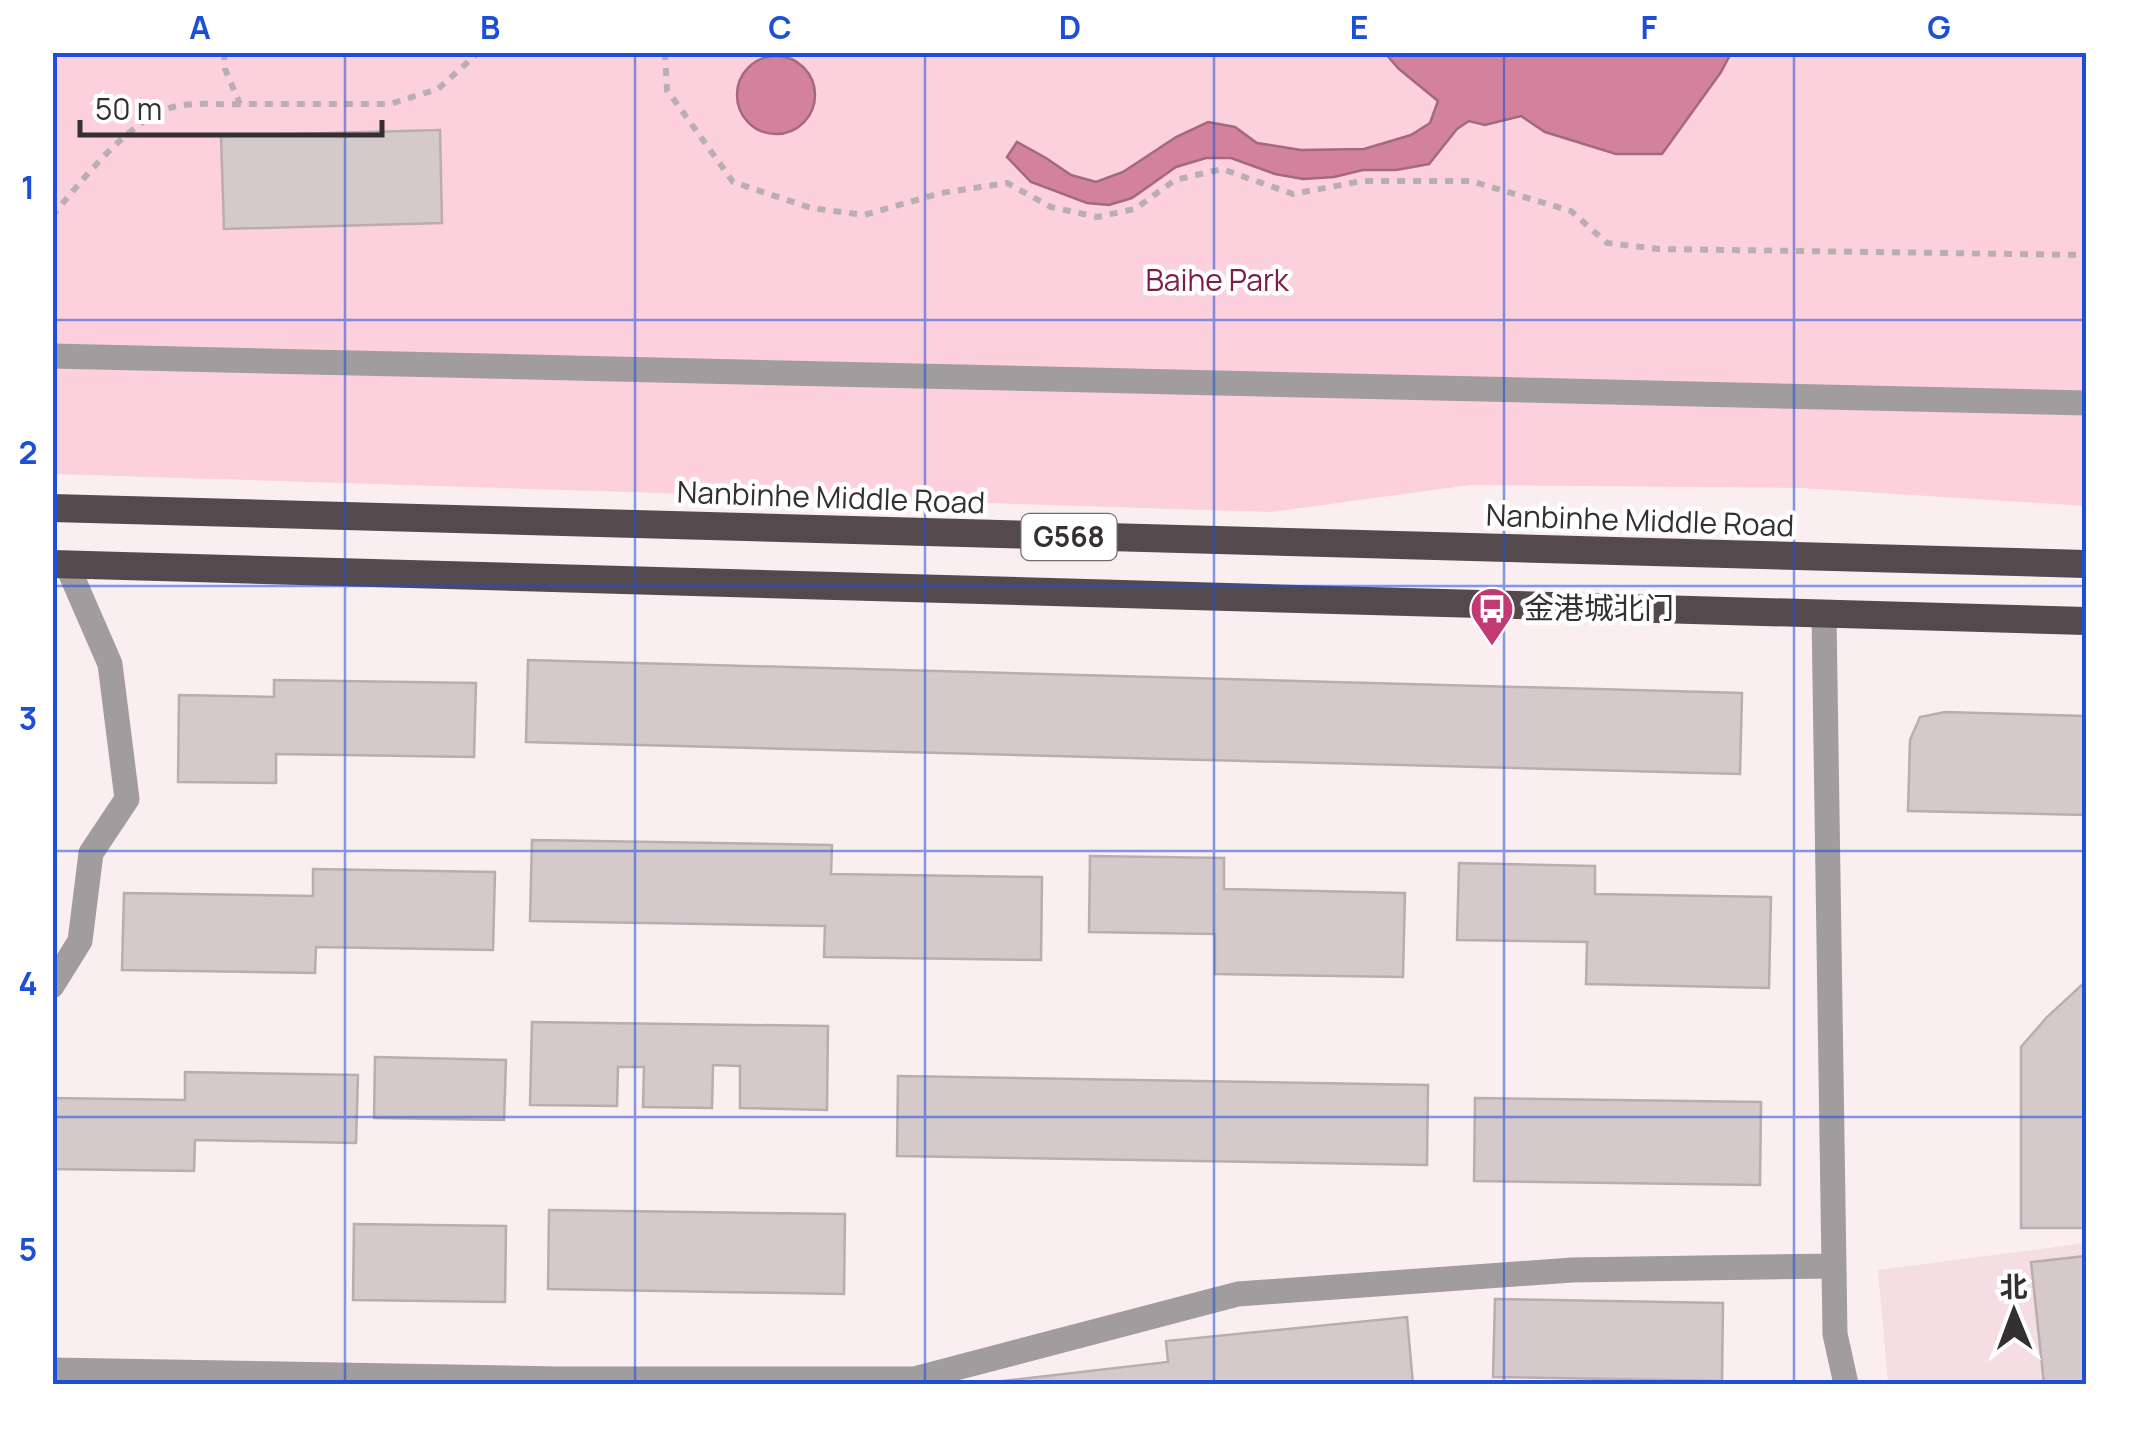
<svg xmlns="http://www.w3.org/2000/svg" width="2139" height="1437" viewBox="0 0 2139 1437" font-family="Manrope,'Noto Sans SC',sans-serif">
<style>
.built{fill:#f4dee4}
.green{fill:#fdd0dd}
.water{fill:#d3829e;stroke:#a3697d;stroke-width:2.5}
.building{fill:#d5c9cc;stroke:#b9adb0;stroke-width:2.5}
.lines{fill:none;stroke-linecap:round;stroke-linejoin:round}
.path{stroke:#b9afb2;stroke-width:6;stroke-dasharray:8 8;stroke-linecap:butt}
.pedestrian{stroke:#a19c9d;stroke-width:25}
.minor{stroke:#a19c9d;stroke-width:25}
.trunk{stroke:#544a4d;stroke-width:28}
.grid{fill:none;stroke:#1d4ed8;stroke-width:2.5;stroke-opacity:0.55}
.labels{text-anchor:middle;stroke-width:9;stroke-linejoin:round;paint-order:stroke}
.shield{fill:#fff;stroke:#716d6f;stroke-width:2.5}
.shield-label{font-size:28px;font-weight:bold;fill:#342f31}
.park-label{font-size:30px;fill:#7b1d47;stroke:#fff}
.street-label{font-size:30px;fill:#342f31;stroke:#fff}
.poi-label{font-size:30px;fill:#342f31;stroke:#fff;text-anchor:start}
.neatline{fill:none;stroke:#1d4ed8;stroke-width:4}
.grid-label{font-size:32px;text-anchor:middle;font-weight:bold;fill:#1d4ed8}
</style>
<rect width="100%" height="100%" fill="#fbeef1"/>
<path class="built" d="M 2086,1243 L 2086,1384 L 1888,1384 L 1878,1270 Z"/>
<path class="green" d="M 53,53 L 2086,53 L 2086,506 L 1801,488 L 1470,485 L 1271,512 L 53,474 Z"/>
<path class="water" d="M 1385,53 L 1731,53 L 1721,72 L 1662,154 L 1616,154 L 1545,132 L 1521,116 L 1485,125 L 1469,121 L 1457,129 L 1429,164 L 1396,170 L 1363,170 L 1334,177 L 1303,179 L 1275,174 L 1231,158 L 1206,158 L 1176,167 L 1132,198 L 1109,205 L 1087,203 L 1031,182 L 1007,157 L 1017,142 L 1046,158 L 1071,175 L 1096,182 L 1123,172 L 1176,137 L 1208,122 L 1235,127 L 1257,143 L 1301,150 L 1364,149 L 1411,135 L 1430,123 L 1438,101 L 1399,69 Z
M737 95a39 39 0 1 1 78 0a39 39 0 1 1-78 0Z"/>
<path class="building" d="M 440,130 L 442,223 L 224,229 L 221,136 Z
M 528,660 L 1742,693 L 1740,774 L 526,742 Z
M 274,680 L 476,683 L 474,757 L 276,754 L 276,783 L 178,782 L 179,695 L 274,697 Z
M 1945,712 L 2086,716 L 2086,815 L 1908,811 L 1910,740 L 1920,717 Z
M 532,840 L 832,845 L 831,874 L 1042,877 L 1041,960 L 824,957 L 825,926 L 530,921 Z
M 1090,856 L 1224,858 L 1224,889 L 1405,893 L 1403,977 L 1215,974 L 1215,934 L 1089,932 Z
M 1459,863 L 1595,866 L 1595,894 L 1771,897 L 1769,988 L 1586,984 L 1587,942 L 1457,940 Z
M 313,869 L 495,872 L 493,950 L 316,947 L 315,973 L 122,970 L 124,893 L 313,896 Z
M 2086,981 L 2086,1228 L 2021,1228 L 2021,1047 L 2047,1017 Z
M 532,1022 L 828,1026 L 827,1110 L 740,1108 L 740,1066 L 713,1065 L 712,1108 L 643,1107 L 644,1067 L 618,1067 L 617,1106 L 530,1105 Z
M 375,1057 L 506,1060 L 504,1120 L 374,1118 Z
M 185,1072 L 358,1075 L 356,1143 L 195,1140 L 194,1171 L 52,1169 L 52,1098 L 185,1100 Z
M 898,1076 L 1428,1085 L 1427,1165 L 897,1156 Z
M 1475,1098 L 1761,1102 L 1760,1185 L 1474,1181 Z
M 549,1210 L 845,1214 L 844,1294 L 548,1289 Z
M 354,1224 L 506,1226 L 505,1302 L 353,1300 Z
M 2086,1256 L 2086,1384 L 2044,1384 L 2031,1262 Z
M 1495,1299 L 1723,1303 L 1722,1381 L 1493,1377 Z
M 1407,1317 L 1413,1384 L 976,1384 L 1168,1362 L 1166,1341 Z"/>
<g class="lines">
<path class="path" d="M 224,52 L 225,69 L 240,104 L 390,104 L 438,89 L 479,52
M 665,52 L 667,90 L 733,182 L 811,208 L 864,215 L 941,193 L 1007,183 L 1051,207 L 1097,217 L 1135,209 L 1175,180 L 1222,169 L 1293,194 L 1362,181 L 1471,181 L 1571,211 L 1607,243 L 1659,249 L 2086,255
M 52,216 C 81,182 132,115 177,106 C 197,102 220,105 240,104"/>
<path class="pedestrian" d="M 52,356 L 2086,403"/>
<path class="minor" d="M 1824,615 L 1835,1334 L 1846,1384
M 52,986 L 80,941 L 91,853 L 127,799 L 110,664 L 67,565
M 52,1370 L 560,1379 L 914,1379 L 1238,1294 L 1572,1270 L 1834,1266"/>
<path class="trunk" d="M 52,508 L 2086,564
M 52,564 L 2086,621"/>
</g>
<path class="grid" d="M 345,52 L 345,1384M 635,52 L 635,1384M 925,52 L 925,1384M 1214,52 L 1214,1384M 1504,52 L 1504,1384M 1794,52 L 1794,1384M 52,320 L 2086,320M 52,586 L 2086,586M 52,851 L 2086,851M 52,1117 L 2086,1117"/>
<defs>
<symbol id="bus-pin" viewBox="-11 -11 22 30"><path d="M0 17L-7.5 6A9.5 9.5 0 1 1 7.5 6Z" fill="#c23974" stroke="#fff"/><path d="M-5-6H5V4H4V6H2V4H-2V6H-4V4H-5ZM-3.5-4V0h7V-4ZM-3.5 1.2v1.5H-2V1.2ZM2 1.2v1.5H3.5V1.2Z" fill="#fff"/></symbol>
</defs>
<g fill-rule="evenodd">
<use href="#bus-pin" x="1467" y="584" width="50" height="68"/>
</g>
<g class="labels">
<rect class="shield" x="1021.5" y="514" width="95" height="46" rx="8"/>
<g class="shield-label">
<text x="1069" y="547">G568</text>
</g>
<g class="park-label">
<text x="1217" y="291">Baihe Park</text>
</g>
<g class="street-label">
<text transform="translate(831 498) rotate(2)" y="10">Nanbinhe Middle Road</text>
<text transform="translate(1640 521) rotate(2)" y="10">Nanbinhe Middle Road</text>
</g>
<g class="poi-label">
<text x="1524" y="619">金港城北门</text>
</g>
</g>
<rect width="2139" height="1437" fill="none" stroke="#ffffff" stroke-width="110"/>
<g transform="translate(2014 1312) rotate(359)" stroke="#ffffff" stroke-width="8" paint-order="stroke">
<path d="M0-8L18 38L0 25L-18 38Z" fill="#342f31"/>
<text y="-15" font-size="28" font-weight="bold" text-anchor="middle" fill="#342f31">北</text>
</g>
<path d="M80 120v15h302v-15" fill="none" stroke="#342f31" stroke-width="5"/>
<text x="95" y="120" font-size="30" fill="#342f31" stroke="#ffffff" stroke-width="8" paint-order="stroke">50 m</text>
<rect x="55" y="55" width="2029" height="1327" class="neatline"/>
<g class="grid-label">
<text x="200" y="39">A</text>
<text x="490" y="39">B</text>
<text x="780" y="39">C</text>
<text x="1070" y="39">D</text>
<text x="1359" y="39">E</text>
<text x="1649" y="39">F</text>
<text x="1939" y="39">G</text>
<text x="28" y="199">1</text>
<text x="28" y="464">2</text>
<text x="28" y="730">3</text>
<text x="28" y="995">4</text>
<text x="28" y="1261">5</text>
</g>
</svg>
